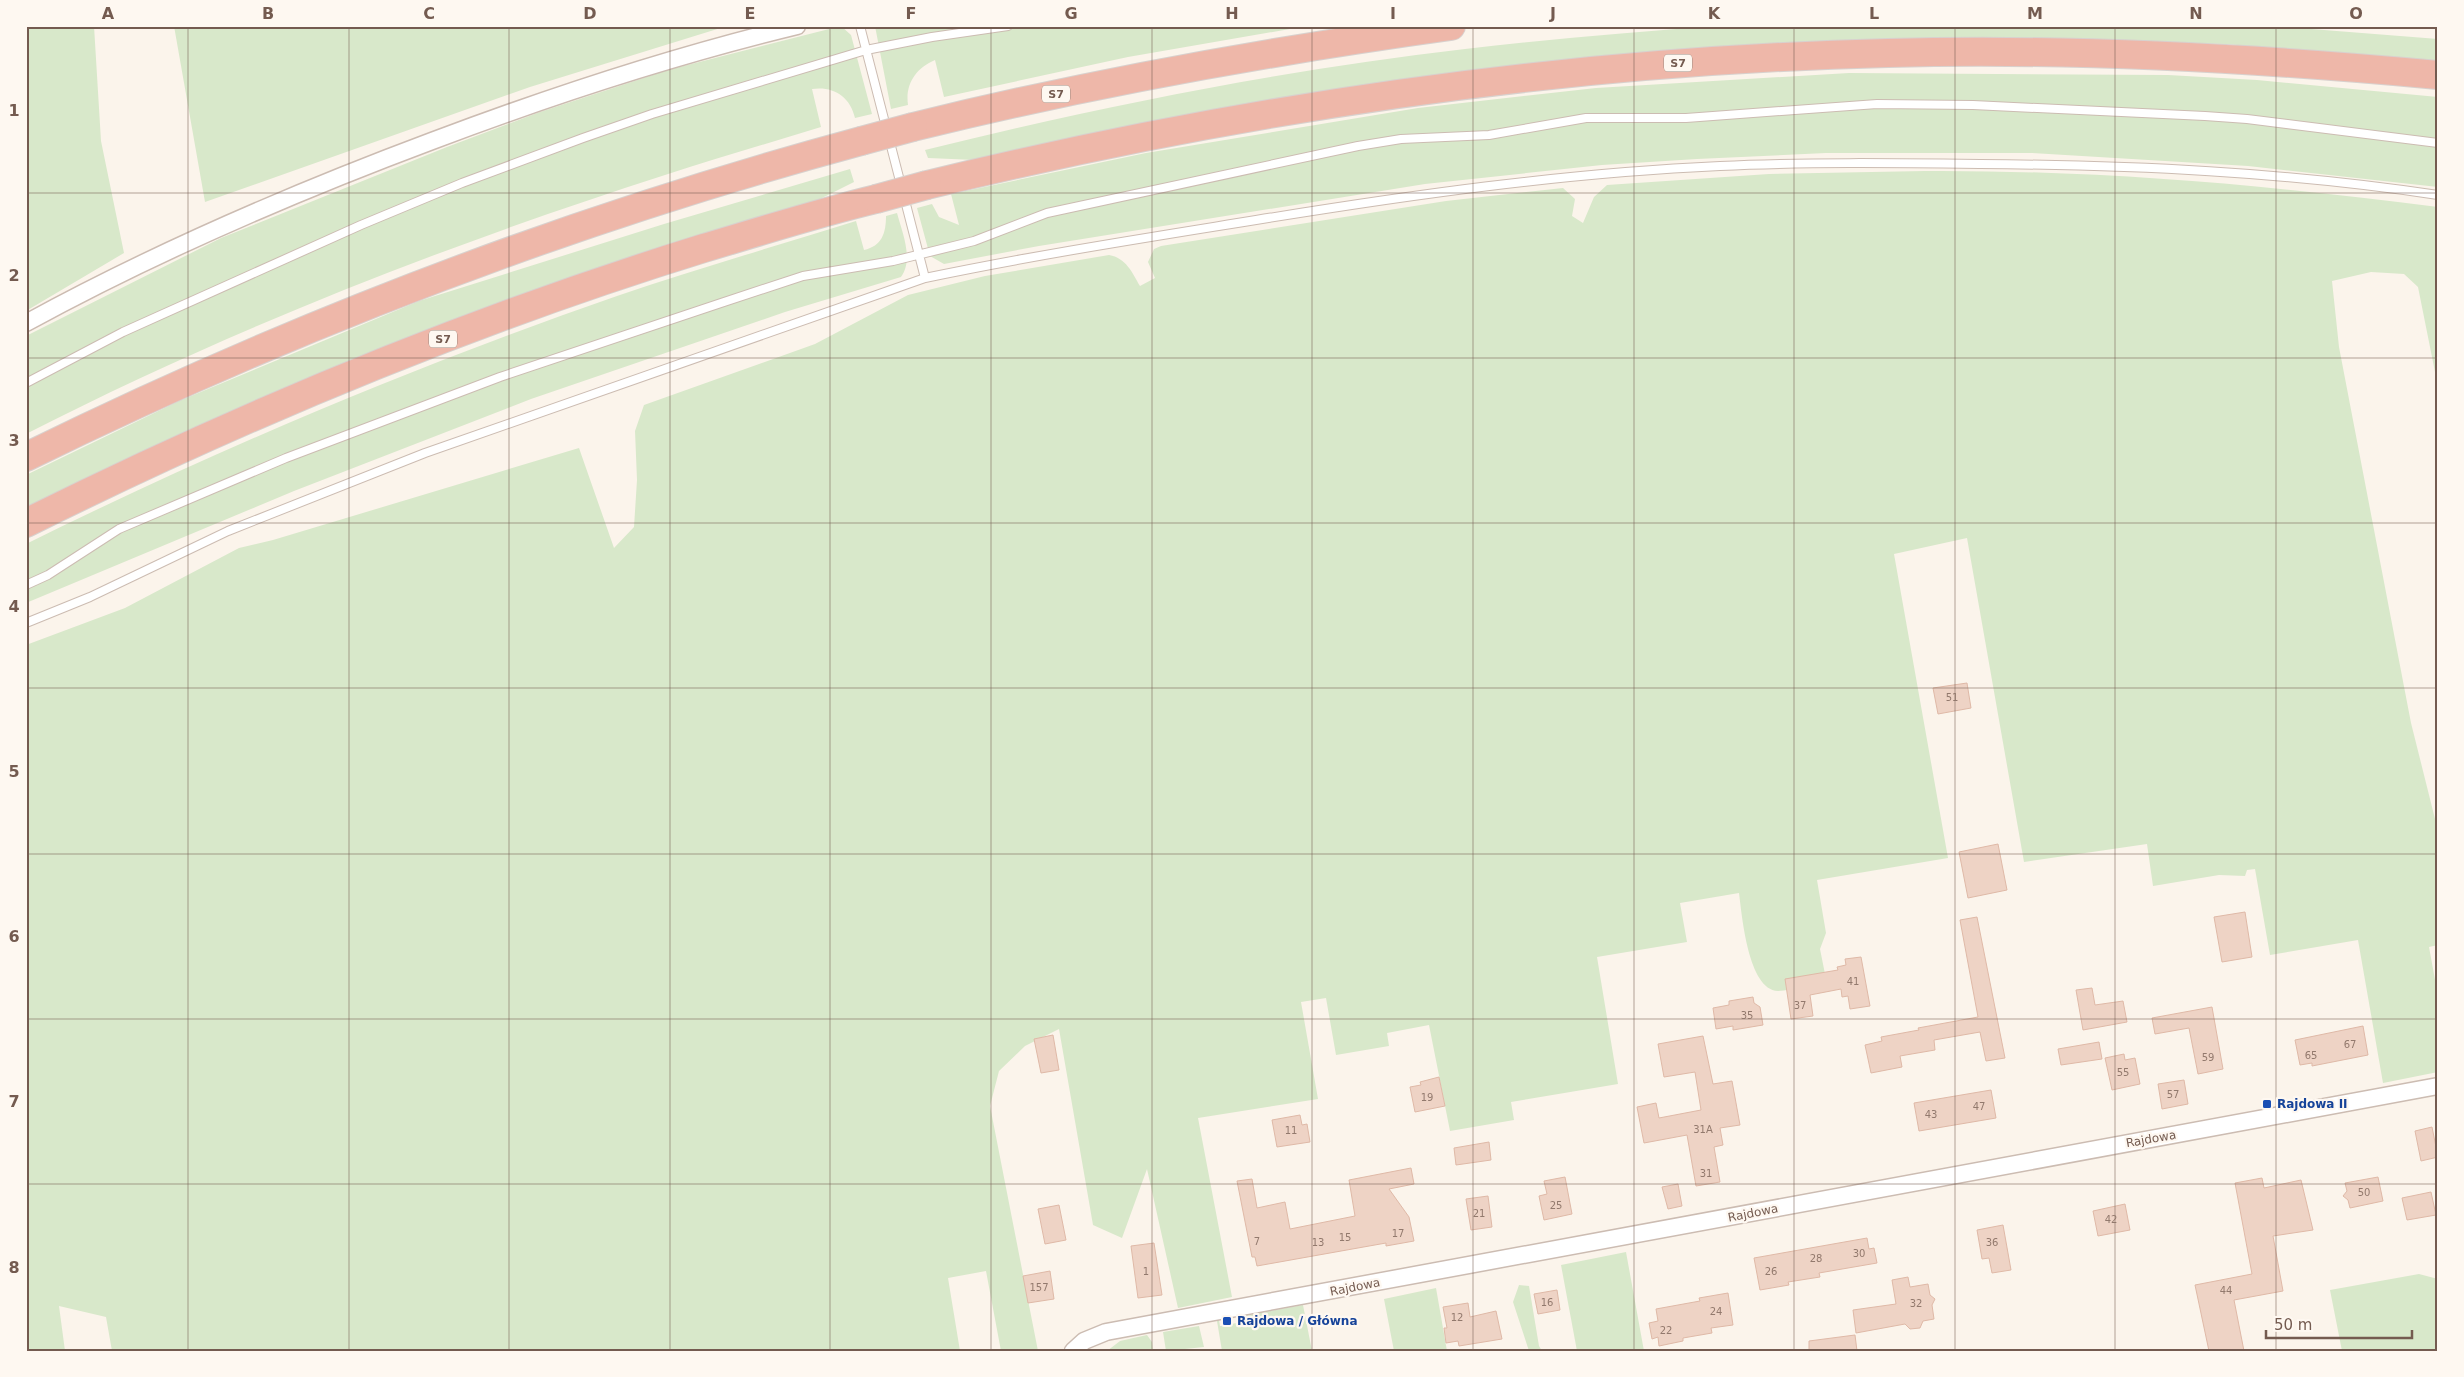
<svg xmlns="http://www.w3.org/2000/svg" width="2464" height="1377" viewBox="0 0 2464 1377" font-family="'DejaVu Sans',sans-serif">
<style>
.green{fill:#d8e8ca}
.building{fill:#eed3c5;stroke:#dfb9a7}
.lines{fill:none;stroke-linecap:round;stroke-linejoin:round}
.service-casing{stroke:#ccbcb2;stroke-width:10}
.minor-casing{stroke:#ccbcb2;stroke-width:19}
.motorway-casing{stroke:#d8d1ce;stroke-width:30}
.service{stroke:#fff;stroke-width:8}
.minor{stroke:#fff;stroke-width:16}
.motorway{stroke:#eeb7a9;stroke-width:28}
.motorway-bridge-casing{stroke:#d8d1ce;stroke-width:30;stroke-linecap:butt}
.motorway-bridge{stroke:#eeb7a9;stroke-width:28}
.grid{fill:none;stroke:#745b50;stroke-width:1;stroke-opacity:0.55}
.transit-dot{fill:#1a4fb4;stroke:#fef8f1;stroke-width:2}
.labels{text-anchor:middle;stroke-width:4.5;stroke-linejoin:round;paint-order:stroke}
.number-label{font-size:10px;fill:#92796d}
.shield{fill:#fef8f1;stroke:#9d8a80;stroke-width:1}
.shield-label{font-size:11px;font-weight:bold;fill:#745b50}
.transit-label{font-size:12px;font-weight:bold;fill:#164399;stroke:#fef8f1;text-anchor:start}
.street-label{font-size:12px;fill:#745b50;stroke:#fef8f1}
.neatline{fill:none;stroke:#745b50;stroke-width:2}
.grid-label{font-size:16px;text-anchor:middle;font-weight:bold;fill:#745b50}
</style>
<rect width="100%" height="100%" fill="#fbf4eb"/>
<path class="green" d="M 26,26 L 94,26 L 101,141 L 124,253 L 26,311 Z
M 174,26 L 727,26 L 530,87 L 205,202 Z
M 841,26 L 851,35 L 872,114 L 855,118 C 850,96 833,86 812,89 L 821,127 C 769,143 717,158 665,175 C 447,245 231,329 26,434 L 26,336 L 221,238 L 447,147 L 540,112 L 668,70 Z
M 875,26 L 1307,26 L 1128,57 L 944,97 L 935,60 C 916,68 905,84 908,105 L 891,109 Z
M 1718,26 L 2275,26 L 2438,39 L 2438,62 L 2226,44 L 2002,39 L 1458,73 L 1224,108 L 975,160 L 928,158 L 925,150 C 1103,106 1283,70 1465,49 C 1549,39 1634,32 1718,26 Z
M 1849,73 L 2168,75 L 2257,80 L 2438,97 L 2438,187 L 2248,166 L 2032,153 L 1826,153 L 1697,159 L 1602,165 L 1425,184 L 1039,246 L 944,264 L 930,256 L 917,208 L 932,204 L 939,217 L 959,225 L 951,194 L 1146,153 L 1418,108 L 1596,88 Z
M 850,169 L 854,182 L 816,201 L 425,331 L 268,396 L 26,511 L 26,475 L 179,401 L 419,301 L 664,224 Z
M 1925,171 C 2097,170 2268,185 2438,207 L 2438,387 L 2418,287 L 2404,274 L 2371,272 L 2332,281 L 2339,347 L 2411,723 L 2438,831 L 2438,945 L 2429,947 L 2438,996 L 2438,1072 L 2383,1083 L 2358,940 L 2270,955 L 2255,869 L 2247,870 L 2245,876 L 2219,875 L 2153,886 L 2147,844 L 2024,862 L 1967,538 L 1894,554 L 1948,858 L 1817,880 L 1826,933 L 1820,949 L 1825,974 C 1811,980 1794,991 1778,991 C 1748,990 1742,915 1739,893 L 1680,903 L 1687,942 L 1597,957 L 1618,1084 L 1511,1102 L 1514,1120 L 1450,1131 L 1429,1025 L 1387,1033 L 1389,1046 L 1336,1055 L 1326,998 L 1301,1002 L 1318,1099 L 1198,1118 L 1232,1297 L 1178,1308 L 1147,1169 L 1122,1238 L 1093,1225 L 1059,1029 L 1025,1046 L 999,1071 L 990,1106 L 1038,1351 L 1001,1351 L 986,1271 L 948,1278 L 960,1351 L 112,1351 L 106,1317 L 59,1306 L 65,1351 L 26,1351 L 26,645 L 125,608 L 239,548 L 273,540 L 579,448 L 614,548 L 634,527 L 637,480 L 635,431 L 644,405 L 815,344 L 908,295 L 985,276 L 1109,255 C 1126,258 1132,272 1140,286 L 1155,278 L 1148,262 L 1154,249 L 1161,246 L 1446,201 L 1563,188 L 1575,199 L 1572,216 L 1583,223 L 1594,197 L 1607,185 L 1769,174 Z
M 897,213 C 902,232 914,259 901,277 L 785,312 L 531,399 L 294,491 L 26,603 L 26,544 C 218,449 415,366 617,296 C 696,269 776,246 856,221 L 864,250 C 882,246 886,233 886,216 Z
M 1626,1252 L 1644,1351 L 1577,1351 L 1561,1265 Z
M 2419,1274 L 2438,1279 L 2438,1351 L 2342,1351 L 2330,1290 Z
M 1519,1285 L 1529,1286 L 1539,1346 L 1542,1351 L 1529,1351 L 1513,1302 Z
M 1436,1288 L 1447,1351 L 1394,1351 L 1384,1299 Z
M 1303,1305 L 1312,1351 L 1222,1351 L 1217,1321 L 1219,1320 L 1220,1326 L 1237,1323 L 1237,1317 Z
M 1199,1326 L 1204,1347 L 1166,1351 L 1163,1332 Z
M 1147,1335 L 1152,1342 L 1153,1351 L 1107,1351 L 1120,1341 Z"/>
<path class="building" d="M 1967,683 L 1971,708 L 1938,714 L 1933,688 Z
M 1998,844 L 2007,890 L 1968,898 L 1959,852 Z
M 2245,912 L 2252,957 L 2222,962 L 2214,917 Z
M 1977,917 L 2005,1058 L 1986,1061 L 1980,1032 L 1934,1040 L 1935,1050 L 1900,1056 L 1902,1067 L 1871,1073 L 1865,1045 L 1882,1041 L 1881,1037 L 1919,1030 L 1918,1028 L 1978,1017 L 1960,920 Z
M 1861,957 L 1870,1006 L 1850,1009 L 1848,996 L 1842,997 L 1841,989 L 1810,995 L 1813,1016 L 1791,1019 L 1785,979 L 1838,970 L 1837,967 L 1846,965 L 1845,959 Z
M 2092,988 L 2095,1005 L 2123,1001 L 2127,1022 L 2083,1030 L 2076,990 Z
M 1753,997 L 1754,1003 L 1760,1007 L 1763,1025 L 1733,1030 L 1733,1026 L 1716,1029 L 1713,1008 L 1729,1005 L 1729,1001 Z
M 2212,1007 L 2223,1069 L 2198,1074 L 2189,1028 L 2155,1034 L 2152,1018 Z
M 2363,1026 L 2368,1055 L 2312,1066 L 2312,1063 L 2300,1065 L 2295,1040 Z
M 1053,1035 L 1059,1070 L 1041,1073 L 1034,1039 Z
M 1703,1036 L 1713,1084 L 1732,1081 L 1740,1125 L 1720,1128 L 1723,1145 L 1714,1147 L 1720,1182 L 1696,1186 L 1687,1135 L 1644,1143 L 1637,1107 L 1656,1103 L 1659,1118 L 1701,1110 L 1695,1072 L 1664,1077 L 1658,1044 Z
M 2099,1042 L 2102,1059 L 2061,1065 L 2058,1049 Z
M 2124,1054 L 2125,1060 L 2135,1058 L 2140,1084 L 2112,1090 L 2105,1058 Z
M 1439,1077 L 1445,1106 L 1415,1112 L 1410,1087 L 1421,1085 L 1420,1082 Z
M 2184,1080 L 2188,1104 L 2162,1109 L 2158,1084 Z
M 1991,1090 L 1996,1118 L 1919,1131 L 1914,1103 Z
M 1300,1115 L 1302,1125 L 1307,1124 L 1310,1142 L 1277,1147 L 1272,1120 Z
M 2432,1127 L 2438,1157 L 2421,1161 L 2415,1131 Z
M 1489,1142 L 1491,1160 L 1456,1165 L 1454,1148 Z
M 1411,1168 L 1414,1184 L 1389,1189 L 1409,1217 L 1414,1241 L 1386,1246 L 1386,1243 L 1257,1266 L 1255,1257 L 1252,1257 L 1237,1181 L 1252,1179 L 1257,1208 L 1285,1202 L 1290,1229 L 1355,1216 L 1349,1180 Z
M 1565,1177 L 1572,1214 L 1544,1220 L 1539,1196 L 1547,1194 L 1544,1181 Z
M 2378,1177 L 2383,1201 L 2350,1208 L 2348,1200 L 2343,1196 L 2347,1191 L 2345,1183 Z
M 2262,1178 L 2264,1188 L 2301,1180 L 2313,1230 L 2273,1236 L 2283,1291 L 2234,1300 L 2244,1351 L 2209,1351 L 2195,1285 L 2252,1274 L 2235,1183 Z
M 1678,1184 L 1682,1206 L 1668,1209 L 1662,1187 Z
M 2431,1192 L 2436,1215 L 2407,1220 L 2402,1198 Z
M 1488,1196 L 1492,1227 L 1471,1230 L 1466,1199 Z
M 2125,1204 L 2130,1230 L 2098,1236 L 2093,1211 Z
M 1059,1205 L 1066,1240 L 1045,1244 L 1038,1209 Z
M 2003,1225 L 2011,1270 L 1992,1273 L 1989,1258 L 1982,1259 L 1977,1230 Z
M 1867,1238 L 1869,1249 L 1874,1248 L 1877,1263 L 1819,1273 L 1820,1277 L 1788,1282 L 1789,1285 L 1760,1290 L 1754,1258 Z
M 1154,1243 L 1162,1295 L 1138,1298 L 1131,1246 Z
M 1050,1271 L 1054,1299 L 1028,1303 L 1023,1276 Z
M 1908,1277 L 1910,1287 L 1928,1284 L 1930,1295 L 1935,1299 L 1932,1305 L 1934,1319 L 1923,1321 L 1920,1328 L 1910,1329 L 1905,1324 L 1856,1333 L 1853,1310 L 1896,1304 L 1892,1280 Z
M 1557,1290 L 1560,1310 L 1538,1314 L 1534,1294 Z
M 1728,1293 L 1733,1325 L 1711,1328 L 1712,1333 L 1683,1338 L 1683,1341 L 1659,1346 L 1658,1337 L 1652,1339 L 1649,1323 L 1658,1321 L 1656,1309 L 1700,1301 L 1699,1298 Z
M 1468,1303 L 1470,1317 L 1496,1311 L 1502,1339 L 1459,1346 L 1458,1341 L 1446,1343 L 1444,1328 L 1447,1328 L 1443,1307 Z
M 1855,1335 L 1857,1351 L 1809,1351 L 1809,1341 Z"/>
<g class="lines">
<defs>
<path id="service" d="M 860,26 L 925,278
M 26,383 L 123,332 L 361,225 L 462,183 L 583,138 L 652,114 L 866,50 L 932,37 L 1008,26
M 26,585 L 48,575 L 119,529 L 286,458 L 500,377 L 724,302 L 803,276 L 893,261 L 974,241 L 1047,213 L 1358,146 L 1401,139 L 1489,135 L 1586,118 L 1686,118 L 1877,104 L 1973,105 L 2205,116 L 2247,119 L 2438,143
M 26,623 L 90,597 L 228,531 L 425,453 L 925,278 C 1035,255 1145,238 1256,220 C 1410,195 1564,173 1720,166 C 1806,162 1893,163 1980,164 C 2133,165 2286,172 2438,195"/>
<path id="minor" d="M 26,323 C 156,252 293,193 432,141 C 551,96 673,56 797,26
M 1073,1351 L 1084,1341 L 1106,1332 L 2438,1086"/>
<path id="motorway" d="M 913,127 C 1091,83 1270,51 1451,26
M 927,185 C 1242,108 1563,61 1888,53 C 2072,48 2255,58 2438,75
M 26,457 C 294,325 572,219 861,141
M 26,523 C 245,414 471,320 704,248 C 761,231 818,213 876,199"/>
</defs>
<use href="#service" class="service-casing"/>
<use href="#minor" class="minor-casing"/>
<use href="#motorway" class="motorway-casing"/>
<use href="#service" class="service"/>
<use href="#minor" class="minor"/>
<use href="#motorway" class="motorway"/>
<defs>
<path id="motorway-bridge" d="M 861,141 L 913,127
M 876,199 L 927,185"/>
</defs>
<use href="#motorway-bridge" class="motorway-bridge-casing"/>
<use href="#motorway-bridge" class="motorway-bridge"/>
</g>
<path class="grid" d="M 188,26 L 188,1351M 349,26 L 349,1351M 509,26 L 509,1351M 670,26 L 670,1351M 830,26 L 830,1351M 991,26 L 991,1351M 1152,26 L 1152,1351M 1312,26 L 1312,1351M 1473,26 L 1473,1351M 1634,26 L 1634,1351M 1794,26 L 1794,1351M 1955,26 L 1955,1351M 2115,26 L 2115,1351M 2276,26 L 2276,1351M 26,193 L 2438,193M 26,358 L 2438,358M 26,523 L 2438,523M 26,688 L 2438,688M 26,854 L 2438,854M 26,1019 L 2438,1019M 26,1184 L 2438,1184"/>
<g class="transit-dot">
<rect x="2262" y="1099" width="10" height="10" rx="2.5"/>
<rect x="1222" y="1316" width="10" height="10" rx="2.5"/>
</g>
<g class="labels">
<g class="number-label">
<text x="1952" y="701">51</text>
<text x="1853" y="985">41</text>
<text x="1800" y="1009">37</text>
<text x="1747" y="1019">35</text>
<text x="2350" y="1048">67</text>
<text x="2311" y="1059">65</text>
<text x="2208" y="1061">59</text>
<text x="2123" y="1076">55</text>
<text x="2173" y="1098">57</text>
<text x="1427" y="1101">19</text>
<text x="1979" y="1110">47</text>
<text x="1931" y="1118">43</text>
<text x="1703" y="1133">31A</text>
<text x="1291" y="1134">11</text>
<text x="1706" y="1177">31</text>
<text x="2364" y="1196">50</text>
<text x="1556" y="1209">25</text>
<text x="1479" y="1217">21</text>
<text x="2111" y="1223">42</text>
<text x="1398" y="1237">17</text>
<text x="1345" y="1241">15</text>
<text x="1257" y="1245">7</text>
<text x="1318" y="1246">13</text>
<text x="1992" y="1246">36</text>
<text x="1859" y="1257">30</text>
<text x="1816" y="1262">28</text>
<text x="1146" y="1275">1</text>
<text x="1771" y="1275">26</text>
<text x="1039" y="1291">157</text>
<text x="2226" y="1294">44</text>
<text x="1547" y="1306">16</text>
<text x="1916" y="1307">32</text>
<text x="1716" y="1315">24</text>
<text x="1457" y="1321">12</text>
<text x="1666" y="1334">22</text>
</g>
<g class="shield">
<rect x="1664" y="54.5" width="28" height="17" rx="4"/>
<rect x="1042" y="85.5" width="28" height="17" rx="4"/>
<rect x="429" y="330.5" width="28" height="17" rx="4"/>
</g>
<g class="shield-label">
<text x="1678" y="67">S7</text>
<text x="1056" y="98">S7</text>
<text x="443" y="343">S7</text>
</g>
<g class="transit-label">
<text x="2277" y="1108">Rajdowa II</text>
<text x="1237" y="1325">Rajdowa / Główna</text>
</g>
<g class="street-label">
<text transform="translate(2151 1139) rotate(-10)" y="4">Rajdowa</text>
<text transform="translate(1753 1213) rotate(-11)" y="4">Rajdowa</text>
<text transform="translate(1355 1287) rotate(-11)" y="4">Rajdowa</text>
</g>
</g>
<rect width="2464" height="1377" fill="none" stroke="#fef8f1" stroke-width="55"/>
<path d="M2266 1330v8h146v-8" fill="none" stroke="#745b50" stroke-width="2.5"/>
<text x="2274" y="1330" font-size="15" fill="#745b50" stroke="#fef8f1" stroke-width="4" paint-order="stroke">50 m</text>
<rect x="28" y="28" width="2408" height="1322" class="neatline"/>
<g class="grid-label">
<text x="108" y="19">A</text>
<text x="268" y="19">B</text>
<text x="429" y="19">C</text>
<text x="590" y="19">D</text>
<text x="750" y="19">E</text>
<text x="911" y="19">F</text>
<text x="1071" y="19">G</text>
<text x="1232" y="19">H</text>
<text x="1393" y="19">I</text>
<text x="1553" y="19">J</text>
<text x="1714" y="19">K</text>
<text x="1874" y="19">L</text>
<text x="2035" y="19">M</text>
<text x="2196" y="19">N</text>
<text x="2356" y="19">O</text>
<text x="14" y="116">1</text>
<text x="14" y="281">2</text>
<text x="14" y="446">3</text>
<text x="14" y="612">4</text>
<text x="14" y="777">5</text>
<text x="14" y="942">6</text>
<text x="14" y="1107">7</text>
<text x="14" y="1273">8</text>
</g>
</svg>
